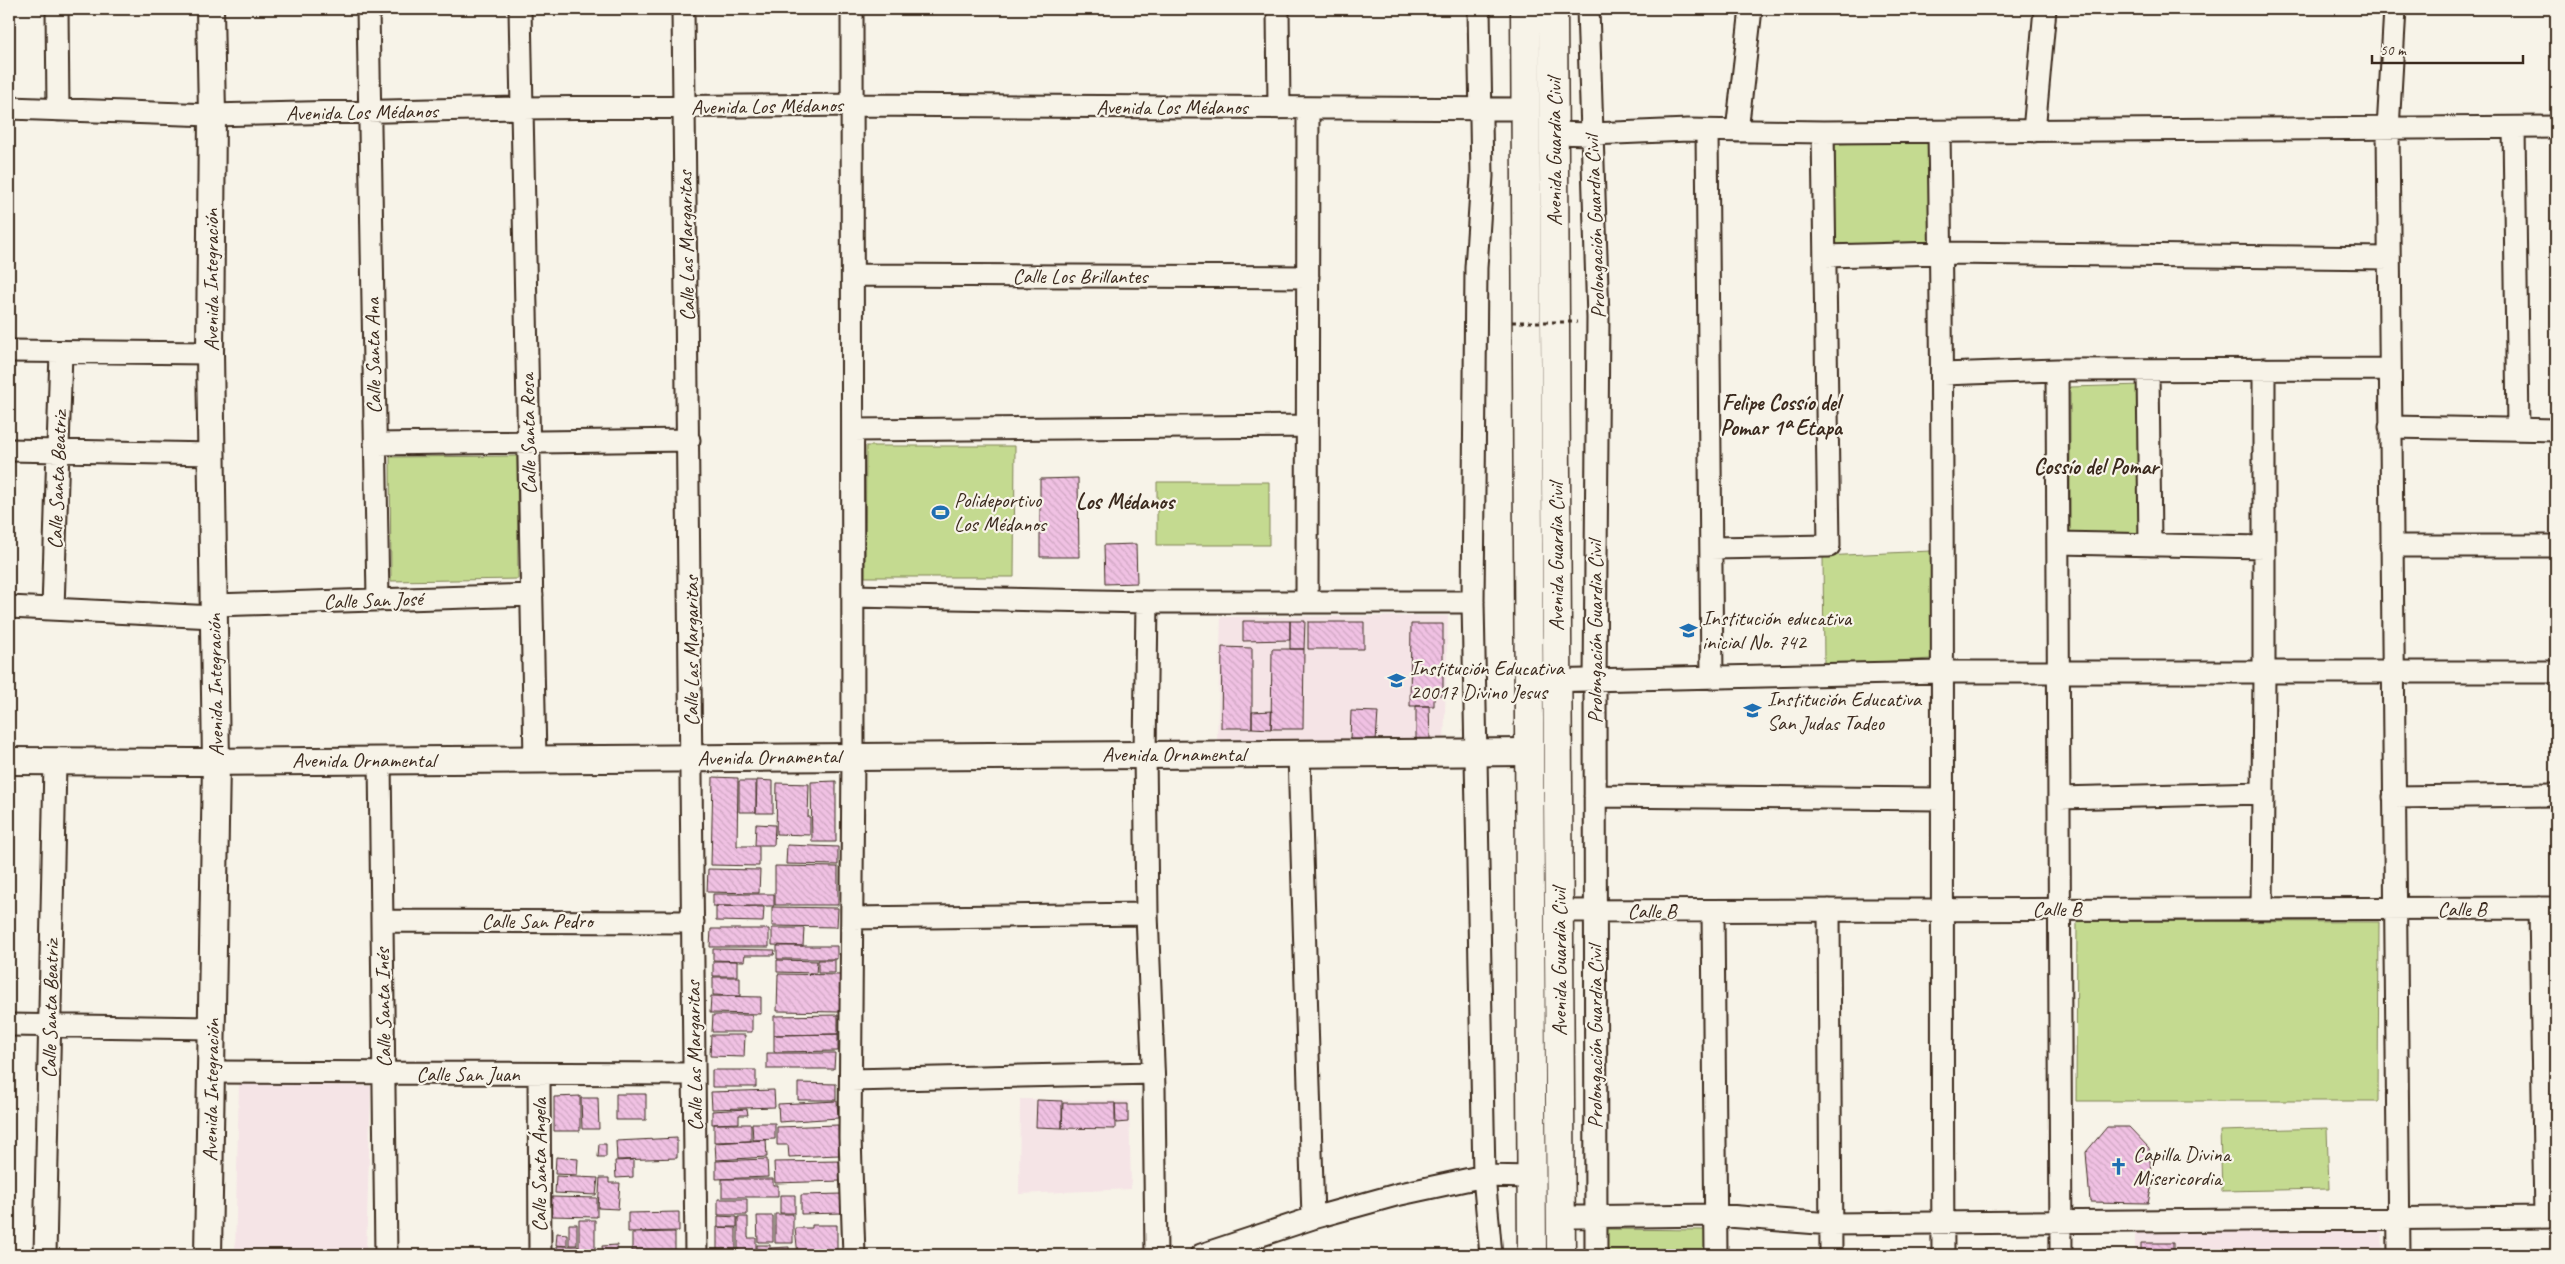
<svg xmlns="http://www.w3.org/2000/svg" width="2565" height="1264" viewBox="0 0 2565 1264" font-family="Caveat,sans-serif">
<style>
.built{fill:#f5e4e6}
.green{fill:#c4da90;stroke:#808257}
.building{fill:url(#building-back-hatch);stroke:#3b2a1e}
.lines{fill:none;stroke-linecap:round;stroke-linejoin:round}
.minor-casing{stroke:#3b2a1e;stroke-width:25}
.tertiary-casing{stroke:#3b2a1e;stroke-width:30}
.trunk-casing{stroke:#3b2a1e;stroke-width:31}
.minor{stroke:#f7f3e8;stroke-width:21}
.tertiary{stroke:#f7f3e8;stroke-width:26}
.trunk{stroke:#f7f3e8;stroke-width:28}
.path-bridge{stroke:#3b2a1e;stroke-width:3;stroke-dasharray:4 4;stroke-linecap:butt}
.labels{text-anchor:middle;stroke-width:4.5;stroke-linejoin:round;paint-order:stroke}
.street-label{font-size:21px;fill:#3b2a1e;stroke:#f7f3e8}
.poi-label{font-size:21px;fill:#3b2a1e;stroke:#f7f3e8;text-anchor:start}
.neighbourhood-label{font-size:22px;font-weight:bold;fill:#3b2a1e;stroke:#f7f3e8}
</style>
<defs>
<pattern id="building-back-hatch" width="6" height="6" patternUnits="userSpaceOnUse" patternTransform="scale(1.25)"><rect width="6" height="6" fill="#f0c1e3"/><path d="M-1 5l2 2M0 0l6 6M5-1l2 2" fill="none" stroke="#cfa6c2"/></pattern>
</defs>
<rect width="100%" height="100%" fill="#f7f3e8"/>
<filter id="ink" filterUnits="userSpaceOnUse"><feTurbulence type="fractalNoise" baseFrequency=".02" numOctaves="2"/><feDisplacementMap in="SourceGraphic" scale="10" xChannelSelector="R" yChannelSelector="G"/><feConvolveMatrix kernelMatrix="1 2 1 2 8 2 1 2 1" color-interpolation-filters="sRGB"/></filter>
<g filter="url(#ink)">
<path class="built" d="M 1448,616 L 1444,746 L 1217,741 L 1221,617 Z
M 239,1084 L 371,1086 L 366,1255 L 235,1255 Z
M 1020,1099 L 1129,1101 L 1131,1189 L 1019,1194 Z
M 2382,1228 L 2383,1255 L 2135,1255 L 2135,1232 Z"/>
<path class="green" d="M 1928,141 L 1930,250 L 1832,249 L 1835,144 Z
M 2144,385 L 2145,540 L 2070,539 L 2070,387 Z
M 866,446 L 1015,446 L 1014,577 L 865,577 Z
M 517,456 L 518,579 L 391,581 L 390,457 Z
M 1157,482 L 1269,482 L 1269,545 L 1157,545 Z
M 1931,551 L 1932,659 L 1824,665 L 1823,556 Z
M 2077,921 L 2379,922 L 2378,1101 L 2076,1101 Z
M 2327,1128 L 2329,1189 L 2222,1191 L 2220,1131 Z
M 1605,1229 L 1707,1230 L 1707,1255 L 1606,1255 Z"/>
<path class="building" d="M 1078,478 L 1079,557 L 1040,557 L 1040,479 Z
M 1136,544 L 1137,583 L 1105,584 L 1104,545 Z
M 1243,621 L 1290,621 L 1290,640 L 1243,641 Z
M 1290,621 L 1305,621 L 1304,649 L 1290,649 Z
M 1308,622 L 1364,622 L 1364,649 L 1308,649 Z
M 1411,624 L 1443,624 L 1443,695 L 1434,695 L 1434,706 L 1410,706 Z
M 1222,647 L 1252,648 L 1252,728 L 1221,728 Z
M 1272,649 L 1304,649 L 1303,729 L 1271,729 Z
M 1416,706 L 1429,706 L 1430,739 L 1416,739 Z
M 1272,711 L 1271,729 L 1252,728 L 1252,712 Z
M 1351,711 L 1378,712 L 1376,741 L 1350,740 Z
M 713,777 L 738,778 L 737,846 L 759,846 L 759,866 L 711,865 Z
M 757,780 L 773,781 L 773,813 L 756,813 Z
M 739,781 L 756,781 L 756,812 L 739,812 Z
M 836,781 L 836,842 L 812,842 L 811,782 Z
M 777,783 L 809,784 L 808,817 L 810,817 L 810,835 L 776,834 Z
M 756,824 L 775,825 L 774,845 L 755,845 Z
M 787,845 L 838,847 L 838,865 L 786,864 Z
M 775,866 L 838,867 L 838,905 L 775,905 Z
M 708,869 L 760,870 L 759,893 L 707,892 Z
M 713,894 L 774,894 L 774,906 L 713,906 Z
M 716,906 L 764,907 L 763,922 L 716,921 Z
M 772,907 L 838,908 L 837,927 L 772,926 Z
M 772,928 L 804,928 L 803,946 L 772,945 Z
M 711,929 L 769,929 L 769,947 L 710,947 Z
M 777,946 L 837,946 L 837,959 L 777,959 Z
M 713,949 L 775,950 L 774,955 L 745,955 L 744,961 L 713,960 Z
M 777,960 L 817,961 L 816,973 L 777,972 Z
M 818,960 L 835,960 L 835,973 L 818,973 Z
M 713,961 L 737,961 L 737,976 L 713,976 Z
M 778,974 L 841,975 L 840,1012 L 777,1011 Z
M 713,977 L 740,977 L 740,996 L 713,995 Z
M 711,996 L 761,997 L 761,1014 L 710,1013 Z
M 713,1015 L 752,1015 L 752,1032 L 712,1032 Z
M 838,1015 L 838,1034 L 774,1035 L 774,1016 Z
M 838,1034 L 838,1051 L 774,1052 L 774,1035 Z
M 711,1035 L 745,1035 L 744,1057 L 710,1056 Z
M 767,1053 L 835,1053 L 834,1069 L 767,1069 Z
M 712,1070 L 756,1070 L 756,1087 L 712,1087 Z
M 798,1083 L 836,1084 L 836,1100 L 798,1100 Z
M 774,1090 L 775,1107 L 712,1109 L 711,1092 Z
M 616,1094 L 646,1094 L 646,1120 L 616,1120 Z
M 580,1096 L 580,1131 L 554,1131 L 554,1097 Z
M 581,1098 L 598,1098 L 599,1129 L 582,1129 Z
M 1037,1100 L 1062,1101 L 1062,1128 L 1036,1127 Z
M 837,1101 L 838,1118 L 779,1122 L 778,1104 Z
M 1063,1103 L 1115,1103 L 1115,1129 L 1062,1128 Z
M 1115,1104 L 1128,1104 L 1128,1122 L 1116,1123 Z
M 747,1109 L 748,1115 L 739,1115 L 739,1123 L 712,1124 L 712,1111 Z
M 752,1123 L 775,1123 L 775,1139 L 753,1140 Z
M 714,1124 L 751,1124 L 751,1141 L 714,1142 Z
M 838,1125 L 839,1155 L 789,1157 L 788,1145 L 777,1145 L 777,1127 Z
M 2107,1127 L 2129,1127 L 2149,1148 L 2152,1185 L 2148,1203 L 2090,1202 L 2086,1152 Z
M 677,1138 L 677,1158 L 617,1160 L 616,1141 Z
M 766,1140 L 767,1157 L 716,1160 L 715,1143 Z
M 599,1144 L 606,1144 L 606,1157 L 598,1157 Z
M 556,1157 L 578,1159 L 577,1175 L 555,1174 Z
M 767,1159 L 768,1177 L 716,1179 L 716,1161 Z
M 633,1160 L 633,1177 L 616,1178 L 615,1161 Z
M 841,1161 L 841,1181 L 775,1183 L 774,1162 Z
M 556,1176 L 598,1178 L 596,1195 L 555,1193 Z
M 600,1178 L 609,1178 L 609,1183 L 620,1183 L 618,1209 L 598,1208 Z
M 722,1179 L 773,1179 L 773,1185 L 778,1185 L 778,1197 L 722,1197 Z
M 842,1194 L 842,1213 L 801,1214 L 801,1195 Z
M 780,1195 L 795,1195 L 795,1213 L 780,1213 Z
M 552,1197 L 597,1198 L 597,1217 L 551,1216 Z
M 718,1199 L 747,1199 L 747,1215 L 718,1215 Z
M 679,1212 L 679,1231 L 628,1232 L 628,1213 Z
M 775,1214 L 793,1214 L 793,1243 L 775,1243 Z
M 718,1216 L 737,1217 L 737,1227 L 718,1227 Z
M 757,1216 L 773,1216 L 773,1242 L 758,1242 Z
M 738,1217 L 748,1217 L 748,1238 L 756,1238 L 756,1255 L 738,1255 Z
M 579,1220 L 595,1220 L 595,1255 L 579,1255 Z
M 569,1224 L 577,1224 L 577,1245 L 569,1245 Z
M 812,1225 L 837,1225 L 837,1255 L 798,1255 L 795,1228 L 812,1228 Z
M 717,1227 L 736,1228 L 736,1255 L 717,1255 Z
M 675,1232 L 675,1250 L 632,1251 L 632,1233 Z
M 557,1233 L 567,1234 L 567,1246 L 556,1245 Z
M 2141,1243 L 2173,1243 L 2173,1255 L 2141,1255 Z
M 617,1245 L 617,1255 L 603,1255 L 602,1246 Z
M 757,1245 L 770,1245 L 770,1255 L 757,1255 Z
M 557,1246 L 578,1246 L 578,1255 L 557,1255 Z
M 789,1247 L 789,1255 L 771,1255 L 771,1248 Z
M 677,1251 L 677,1255 L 633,1255 L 633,1252 Z"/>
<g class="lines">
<defs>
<path id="minor" d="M 57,9 L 58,110
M 368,9 L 378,600
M 520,9 L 535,759
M 683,9 L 696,1255
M 852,9 L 853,756 L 850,1138 L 854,1255
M 1278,9 L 1279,108
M 1479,9 L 1482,176 L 1476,268 L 1473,602 L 1484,1176 L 1491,1255
M 1588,9 L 1598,318 L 1595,681 L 1596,1255
M 2395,9 L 2388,129 L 2399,1255
M 9,108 L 212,115 L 521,108 L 853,105 L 1526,109
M 2514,128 L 2518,429
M 1707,131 L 1712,678
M 1737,131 L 1751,9
M 2034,131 L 2045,9
M 1939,132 C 1945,506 1941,881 1943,1255
M 1553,133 L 1591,134 L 1688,130 L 1823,132 L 2556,127
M 1825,256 L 1941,253 L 2389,258
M 853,275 L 1308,277
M 9,351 L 210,353
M 2057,370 L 2061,1255
M 2148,370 L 2150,545
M 1943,374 L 2057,370 L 2390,369
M 2390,427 L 2556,430
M 853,430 L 1307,426
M 375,444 L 689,440
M 9,450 L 212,454
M 2058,543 L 2264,547
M 2391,546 L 2556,546
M 1711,548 L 1829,546 L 1823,132
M 853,596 L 1147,602 L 1473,602
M 1147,602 L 1145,753 L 1147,914 L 1154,1087 L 1156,1255
M 1307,602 L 1308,108
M 214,605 L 532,595
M 9,607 L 214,617
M 53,609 L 61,352
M 1542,681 L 1941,672 L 2556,672
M 1299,754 L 1313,1218
M 380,760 L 386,1255
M 1595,796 L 1941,799
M 2394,797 L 2556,795
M 2059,798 L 2263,793
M 2540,908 L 2545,1217
M 2262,909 L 2264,673 L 2264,369
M 1829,910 L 1831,1255
M 1558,911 L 2556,908
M 1713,911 L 1716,1255
M 852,918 L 1147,914
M 382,921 L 693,922
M 9,1025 L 212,1028
M 211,1072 L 694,1074
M 539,1074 L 540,1255
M 851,1080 L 1153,1073
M 1560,1217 L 1715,1215 L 1831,1224 L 2556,1217
M 45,1255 L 55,763
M 1201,1255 L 1313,1218 L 1396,1195 L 1484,1176 L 1531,1177"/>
<path id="tertiary" d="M 9,761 L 192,762 L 1529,752
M 208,1255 L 216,762 L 210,353 L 212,115 L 210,9"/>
<path id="trunk" d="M 1525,9 L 1532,1255
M 1553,9 L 1561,1255"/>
</defs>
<use href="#minor" class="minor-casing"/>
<use href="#tertiary" class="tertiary-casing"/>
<use href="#trunk" class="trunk-casing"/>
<use href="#minor" class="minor"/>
<use href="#tertiary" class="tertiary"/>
<use href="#trunk" class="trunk"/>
<path class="path-bridge" d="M 1512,322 L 1577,322"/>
</g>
</g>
<defs>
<symbol id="stadium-bare" viewBox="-9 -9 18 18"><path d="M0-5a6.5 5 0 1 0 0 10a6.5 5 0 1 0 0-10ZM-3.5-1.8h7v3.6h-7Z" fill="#1f6fb2" stroke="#f7f3e8" stroke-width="2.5" paint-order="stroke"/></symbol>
<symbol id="school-bare" viewBox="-9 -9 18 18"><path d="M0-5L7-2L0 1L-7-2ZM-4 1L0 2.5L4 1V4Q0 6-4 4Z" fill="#1f6fb2" stroke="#f7f3e8" stroke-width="2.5" paint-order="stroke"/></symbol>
<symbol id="church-bare" viewBox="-9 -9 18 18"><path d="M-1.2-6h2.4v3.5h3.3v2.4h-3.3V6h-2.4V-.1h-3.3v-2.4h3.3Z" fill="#1f6fb2" stroke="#f7f3e8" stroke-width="2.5" paint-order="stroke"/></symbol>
</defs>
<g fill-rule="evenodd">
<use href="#stadium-bare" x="928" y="500" width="25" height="25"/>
<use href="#school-bare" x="1676" y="618" width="25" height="25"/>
<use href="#school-bare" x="1384" y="668" width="25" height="25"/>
<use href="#school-bare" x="1740" y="698" width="25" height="25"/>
<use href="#church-bare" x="2106" y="1154" width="25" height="25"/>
</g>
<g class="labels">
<g class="street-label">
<text transform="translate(767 106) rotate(-1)" y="7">Avenida Los Médanos</text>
<text x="1172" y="114">Avenida Los Médanos</text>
<text transform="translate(362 112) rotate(-1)" y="7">Avenida Los Médanos</text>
<text transform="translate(1554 152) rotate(-90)" y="7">Avenida Guardia Civil</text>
<text transform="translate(1595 227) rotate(-92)" y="7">Prolongación Guardia Civil</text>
<text transform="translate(686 246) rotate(-91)" y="7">Calle Las Margaritas</text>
<text x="1080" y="283">Calle Los Brillantes</text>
<text transform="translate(211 280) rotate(-90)" y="7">Avenida Integración</text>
<text transform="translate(373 356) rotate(-91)" y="7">Calle Santa Ana</text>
<text transform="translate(528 434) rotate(-91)" y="7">Calle Santa Rosa</text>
<text transform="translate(57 480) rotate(-88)" y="7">Calle Santa Beatriz</text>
<text transform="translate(1556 557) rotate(-90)" y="7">Avenida Guardia Civil</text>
<text transform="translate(373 600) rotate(-2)" y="7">Calle San José</text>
<text transform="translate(1595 632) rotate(-90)" y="7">Prolongación Guardia Civil</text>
<text transform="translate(691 651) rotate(-90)" y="7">Calle Las Margaritas</text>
<text transform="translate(215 685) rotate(-91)" y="7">Avenida Integración</text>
<text x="1174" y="761">Avenida Ornamental</text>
<text transform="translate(769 757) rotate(-1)" y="7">Avenida Ornamental</text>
<text x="364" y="767">Avenida Ornamental</text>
<text x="2057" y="916">Calle B</text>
<text x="2462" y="916">Calle B</text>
<text x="1652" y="918">Calle B</text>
<text x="537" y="928">Calle San Pedro</text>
<text transform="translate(1559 962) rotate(-90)" y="7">Avenida Guardia Civil</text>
<text transform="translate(383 1008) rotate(-91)" y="7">Calle Santa Inés</text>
<text transform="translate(50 1009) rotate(-89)" y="7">Calle Santa Beatriz</text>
<text transform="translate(1595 1037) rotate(-90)" y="7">Prolongación Guardia Civil</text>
<text transform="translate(694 1056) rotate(-91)" y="7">Calle Las Margaritas</text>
<text x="468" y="1081">Calle San Juan</text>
<text transform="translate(211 1090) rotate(-89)" y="7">Avenida Integración</text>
<text transform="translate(539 1165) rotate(-90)" y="7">Calle Santa Ángela</text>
</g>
<g class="poi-label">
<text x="954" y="507">Polideportivo<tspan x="954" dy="24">Los Médanos</tspan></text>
<text x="1702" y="625">Institución educativa<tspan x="1702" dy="24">inicial No. 742</tspan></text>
<text x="1410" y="675">Institución Educativa<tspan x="1410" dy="24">20017 Divino Jesus</tspan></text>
<text x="1767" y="706">Institución Educativa<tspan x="1767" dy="24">San Judas Tadeo</tspan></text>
<text x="2133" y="1161">Capilla Divina<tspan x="2133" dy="24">Misericordia</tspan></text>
</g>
<g class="neighbourhood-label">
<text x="1781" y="410">Felipe Cossío del<tspan x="1781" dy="25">Pomar 1ª Etapa</tspan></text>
<text x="2096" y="474">Cossío del Pomar</text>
<text x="1125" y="509">Los Médanos</text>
</g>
</g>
<rect width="2565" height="1264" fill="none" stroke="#f7f3e8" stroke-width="30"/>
<rect x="15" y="15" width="2535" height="1234" fill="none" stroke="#3b2a1e" stroke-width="2" filter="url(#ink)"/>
<path d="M2372 55v8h151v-8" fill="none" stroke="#3b2a1e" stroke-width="2.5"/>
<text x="2380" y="55" font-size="15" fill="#3b2a1e" stroke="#f7f3e8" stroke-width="4" paint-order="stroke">50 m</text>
</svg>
